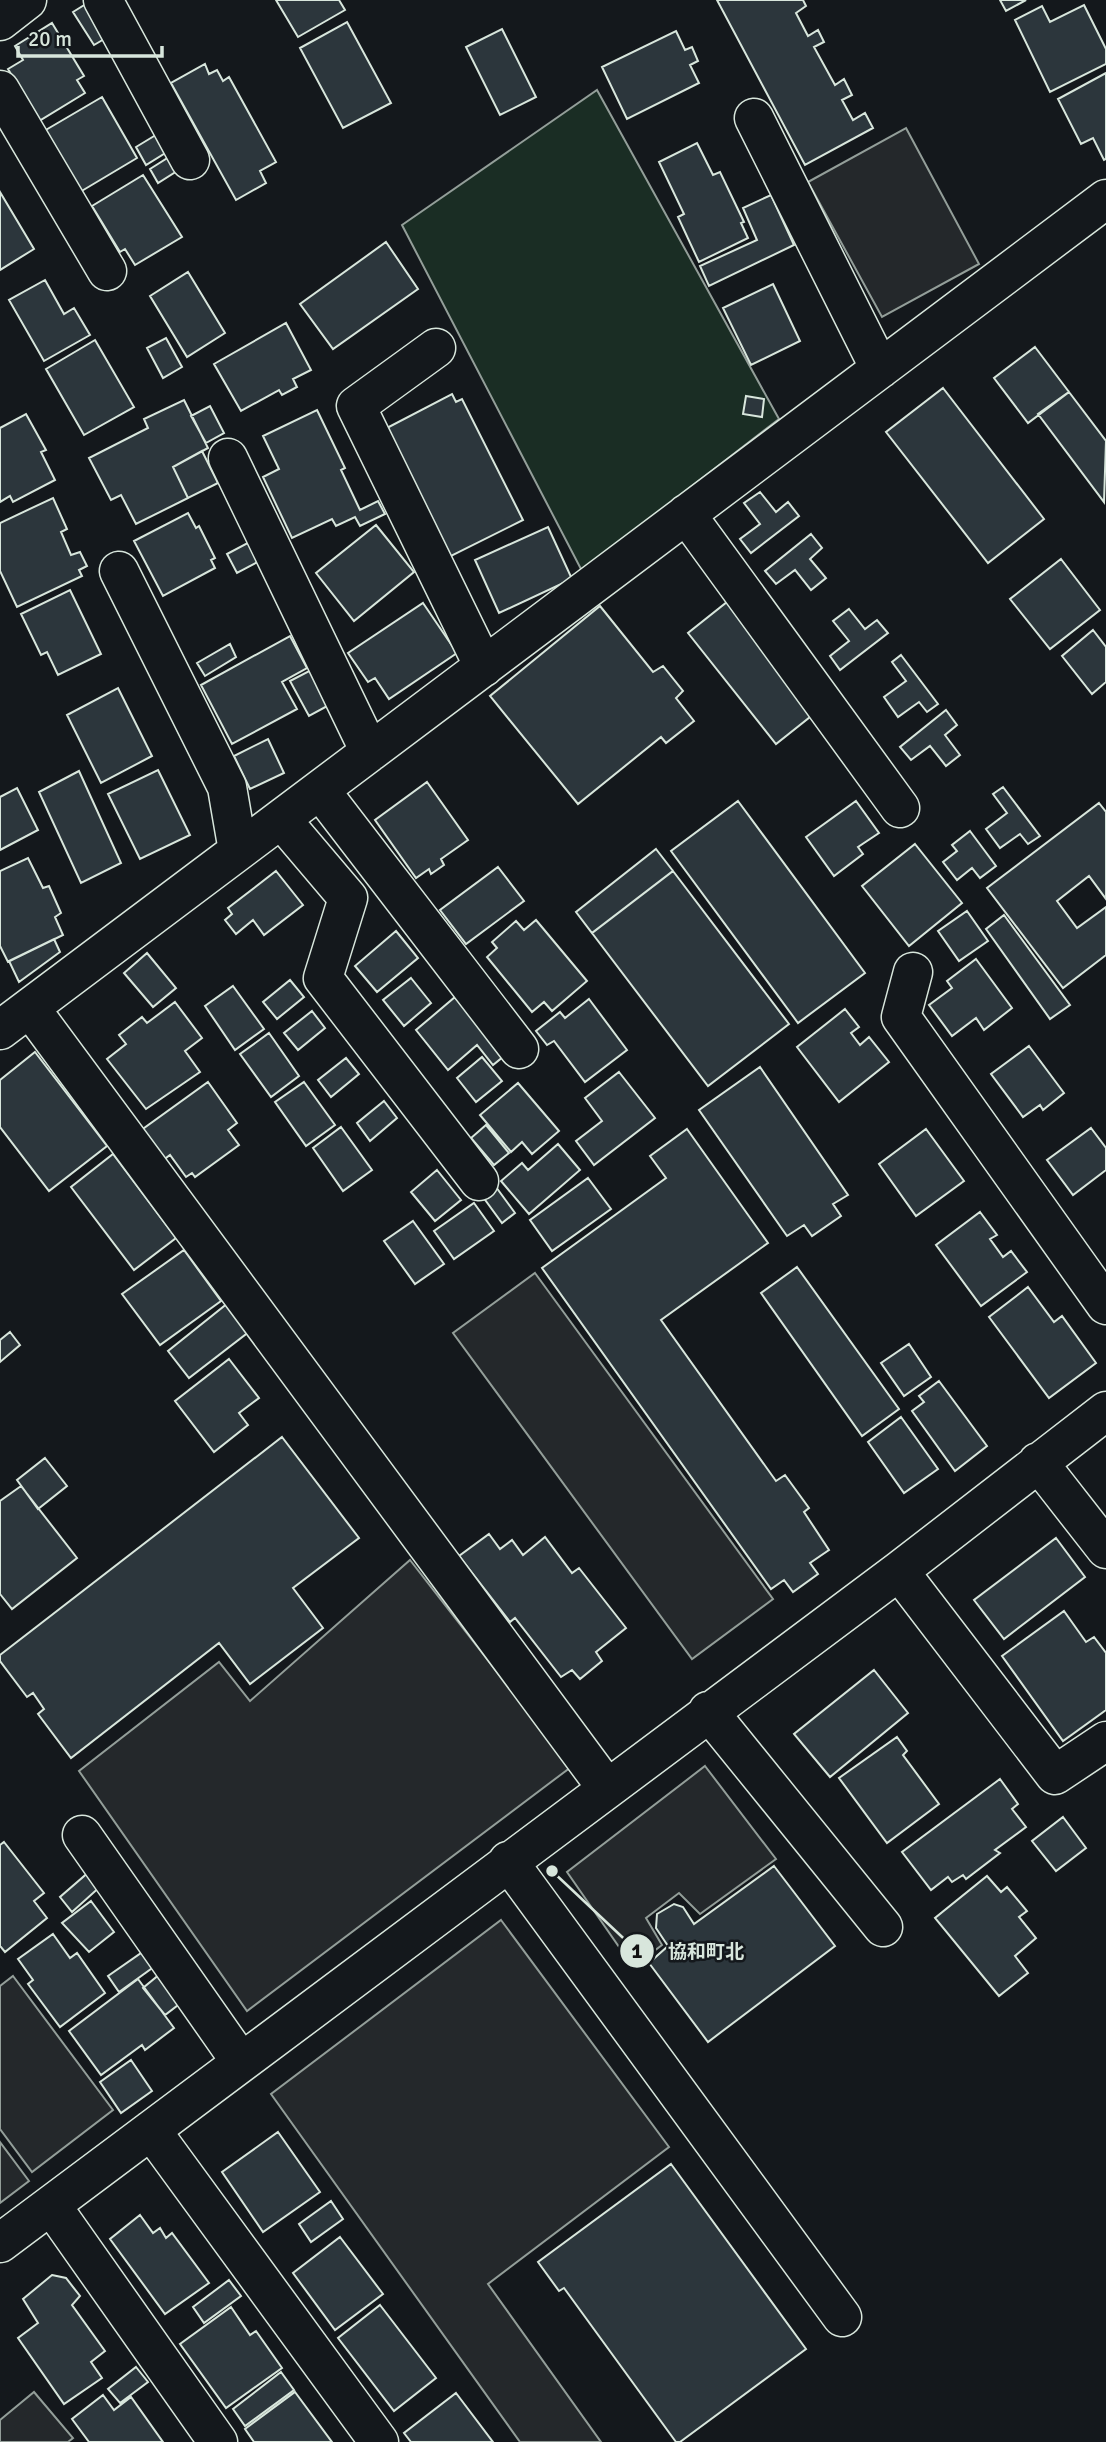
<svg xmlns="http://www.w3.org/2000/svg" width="1106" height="2442" viewBox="0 0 1106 2442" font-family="Signika,'Noto Sans JP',sans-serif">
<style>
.green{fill:#1a2d24;stroke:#939e99;stroke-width:2}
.parking{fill:#24282b;stroke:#939e99;stroke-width:2}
.building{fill:#2c363c;stroke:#d8e6dc;stroke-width:2}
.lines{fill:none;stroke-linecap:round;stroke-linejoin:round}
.minor-casing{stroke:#d8e6dc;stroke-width:41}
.minor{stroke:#14181c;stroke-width:38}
.leader{fill:none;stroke:#d8e6dc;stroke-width:2.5}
.callout-dot{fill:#d8e6dc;stroke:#14181c;stroke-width:2.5}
.mark-label{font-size:21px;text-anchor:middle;font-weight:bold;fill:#111}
.callout-label{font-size:19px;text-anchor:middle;font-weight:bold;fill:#d8e6dc;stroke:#14181c;stroke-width:5;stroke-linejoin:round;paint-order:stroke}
</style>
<rect width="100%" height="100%" fill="#14181c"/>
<path class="green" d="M 597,90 L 779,419 L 582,571 L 402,225 Z"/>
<path class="parking" d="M 906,128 L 979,264 L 882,317 L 808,182 Z
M 535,1273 L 773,1599 L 692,1659 L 453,1333 Z
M 410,1560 L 571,1767 L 247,2011 L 79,1771 L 219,1662 L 250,1701 Z
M 705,1766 L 776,1859 L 700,1914 L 679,1893 L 646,1918 L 662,1945 L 633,1967 L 567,1872 Z
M 501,1920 L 669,2147 L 488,2284 L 601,2442 L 520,2442 L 271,2094 Z
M 13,1976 L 113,2110 L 32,2172 L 0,2129 L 0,1986 Z
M 0,2142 L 29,2181 L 0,2203 Z
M 34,2392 L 73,2438 L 68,2442 L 0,2442 L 0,2420 Z"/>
<path class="building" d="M 276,0 L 339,0 L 345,10 L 298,37 Z
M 717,0 L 803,0 L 806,6 L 796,13 L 808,36 L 818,30 L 824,42 L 814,47 L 835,85 L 844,79 L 852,95 L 842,100 L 853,120 L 865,113 L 873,128 L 805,165 Z
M 1000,0 L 1026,0 L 1006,11 Z
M 89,2 L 111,35 L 94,45 L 73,12 Z
M 1084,5 L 1106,49 L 1106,64 L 1050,92 L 1015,20 L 1042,6 L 1050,22 Z
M 347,22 L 391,103 L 343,128 L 300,48 Z
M 52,23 L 84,76 L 77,80 L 85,93 L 39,121 L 8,69 L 23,60 L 15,46 Z
M 502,29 L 536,97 L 500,115 L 466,47 Z
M 676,31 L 685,50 L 692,47 L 698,61 L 690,65 L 699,83 L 627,119 L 602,67 Z
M 205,64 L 209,74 L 217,70 L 223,81 L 229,77 L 276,162 L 260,171 L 266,183 L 236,200 L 171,83 Z
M 1106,73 L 1106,159 L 1104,160 L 1093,138 L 1081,144 L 1058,99 Z
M 102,97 L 137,158 L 80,192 L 44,131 Z
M 164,130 L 175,147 L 146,165 L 136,147 Z
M 697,143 L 713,175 L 720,172 L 744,222 L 741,223 L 748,238 L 699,262 L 678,217 L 684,214 L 659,162 Z
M 177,152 L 185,166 L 158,183 L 150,169 Z
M 143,175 L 182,237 L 135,265 L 125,249 L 120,252 L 92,206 Z
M 0,192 L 34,249 L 0,270 Z
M 771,195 L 794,245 L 709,286 L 700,266 L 757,240 L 743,208 Z
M 386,242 L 418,289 L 333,349 L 300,304 Z
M 188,272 L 225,333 L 187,357 L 150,296 Z
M 45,280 L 64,314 L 74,308 L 90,335 L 44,361 L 9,300 Z
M 773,284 L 800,341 L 751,365 L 723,308 Z
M 286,323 L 311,370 L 293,379 L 297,387 L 282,395 L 279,390 L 241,411 L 214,364 Z
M 166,338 L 182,367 L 163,378 L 147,348 Z
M 95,340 L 134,407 L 84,435 L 46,369 Z
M 1035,347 L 1069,392 L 1028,423 L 994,378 Z
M 943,388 L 1044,519 L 988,563 L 886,432 Z
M 1069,392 L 1106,441 L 1104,502 L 1038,414 Z
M 452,394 L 456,402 L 462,399 L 523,520 L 447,558 L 383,430 Z
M 746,396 L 764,399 L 762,417 L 743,414 Z
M 184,400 L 208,448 L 173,467 L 188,498 L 136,524 L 121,495 L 111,500 L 89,458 L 148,428 L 144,419 Z
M 210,406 L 224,433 L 206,443 L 191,416 Z
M 317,410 L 345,468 L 341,470 L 360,510 L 378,501 L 385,514 L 360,526 L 355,517 L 336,526 L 332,519 L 292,538 L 263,477 L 279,469 L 263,436 Z
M 26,414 L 46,450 L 41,452 L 55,480 L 13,502 L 10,496 L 0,502 L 0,428 Z
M 202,451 L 218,483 L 188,498 L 173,467 Z
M 760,492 L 776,512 L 788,502 L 799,516 L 751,553 L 740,539 L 760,524 L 744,503 Z
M 53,498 L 67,529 L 61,532 L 71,555 L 80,552 L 87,566 L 79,570 L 82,576 L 17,607 L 0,571 L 0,523 Z
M 188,513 L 196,528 L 199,526 L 215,558 L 211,560 L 215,568 L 163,596 L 134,541 Z
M 376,525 L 414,572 L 354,621 L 316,573 Z
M 548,527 L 572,579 L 499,613 L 475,560 Z
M 811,534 L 822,548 L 810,559 L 826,578 L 811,590 L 795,570 L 776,584 L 765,571 Z
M 257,538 L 267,557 L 237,573 L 227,554 Z
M 1061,559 L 1100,610 L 1050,649 L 1010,599 Z
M 70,590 L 101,654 L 58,675 L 47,652 L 41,655 L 21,614 Z
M 727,602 L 815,713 L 776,744 L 688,633 Z
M 423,603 L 457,653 L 389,699 L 375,678 L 368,682 L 348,653 Z
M 600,606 L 653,672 L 663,666 L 683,691 L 676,698 L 694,721 L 666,743 L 661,737 L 578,804 L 490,696 Z
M 849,609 L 865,629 L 877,620 L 888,633 L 840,670 L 830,656 L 849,641 L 833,621 Z
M 1093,630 L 1106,647 L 1106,682 L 1092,694 L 1062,656 Z
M 290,636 L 307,668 L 282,682 L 297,709 L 232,744 L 201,685 Z
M 230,644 L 236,657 L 205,676 L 197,663 Z
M 901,655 L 938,704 L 927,712 L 919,702 L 898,717 L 884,697 L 906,681 L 892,662 Z
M 313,669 L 331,704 L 309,716 L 290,681 Z
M 118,688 L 152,756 L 101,783 L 67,715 Z
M 946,710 L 957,725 L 945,735 L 960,755 L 946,766 L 930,746 L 911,760 L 900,747 Z
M 268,739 L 284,773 L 250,789 L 234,756 Z
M 158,770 L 190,835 L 140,859 L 108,794 Z
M 79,771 L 121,863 L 81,883 L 39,792 Z
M 427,782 L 468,840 L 441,859 L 444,865 L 431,874 L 429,869 L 416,878 L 375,820 Z
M 1003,787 L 1040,836 L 1028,844 L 1020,834 L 1000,848 L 986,829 L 1007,813 L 993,794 Z
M 17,788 L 38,830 L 0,850 L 0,797 Z
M 738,801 L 865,973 L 798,1023 L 671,851 Z
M 856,801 L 879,833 L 858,847 L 863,854 L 834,876 L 806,837 Z
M 1099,803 L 1106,812 L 1106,899 L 1089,876 L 1057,901 L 1077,928 L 1106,907 L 1106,955 L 1063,988 L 987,888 Z
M 970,831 L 996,866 L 980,878 L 972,868 L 957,880 L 943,862 L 957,851 L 952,845 Z
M 915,844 L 962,903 L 909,946 L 862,886 Z
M 656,849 L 673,871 L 592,933 L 576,912 Z
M 28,858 L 43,888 L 49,886 L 61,913 L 55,917 L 63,935 L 8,962 L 0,946 L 0,871 Z
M 498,867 L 524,901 L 466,944 L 440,910 Z
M 276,871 L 303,905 L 264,935 L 253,920 L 236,934 L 225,920 L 232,914 L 228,908 Z
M 673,871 L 789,1024 L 708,1086 L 592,933 Z
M 967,911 L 988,941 L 959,961 L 938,931 Z
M 1004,915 L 1070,1005 L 1050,1019 L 986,929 Z
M 536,920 L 587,981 L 552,1011 L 544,1002 L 532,1012 L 487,957 L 497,948 L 492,942 L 516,921 L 524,930 Z
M 396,931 L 418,958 L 377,992 L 355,966 Z
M 54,939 L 60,952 L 19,982 L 9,961 Z
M 147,953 L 176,988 L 153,1007 L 124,973 Z
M 976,959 L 1012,1008 L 984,1030 L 976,1018 L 952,1036 L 929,1005 L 952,988 L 947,981 Z
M 411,978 L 431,1003 L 404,1026 L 383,1000 Z
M 290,980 L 304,997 L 277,1019 L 263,1002 Z
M 233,986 L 264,1029 L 235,1050 L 205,1006 Z
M 455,997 L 504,1056 L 493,1065 L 477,1045 L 448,1070 L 416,1030 Z
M 589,999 L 627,1050 L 585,1082 L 554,1041 L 547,1045 L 536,1031 L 560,1012 L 565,1018 Z
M 175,1002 L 202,1038 L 185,1051 L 200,1072 L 146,1109 L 107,1059 L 126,1044 L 119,1035 L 142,1017 L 147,1023 Z
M 845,1009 L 859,1027 L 851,1033 L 860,1045 L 869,1037 L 889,1062 L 839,1102 L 797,1047 Z
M 312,1011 L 325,1028 L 298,1050 L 284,1033 Z
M 269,1033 L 299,1076 L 271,1097 L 240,1054 Z
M 1029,1046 L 1064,1093 L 1043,1110 L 1040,1105 L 1023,1117 L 991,1074 Z
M 35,1052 L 107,1146 L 49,1191 L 0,1127 L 0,1080 Z
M 482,1057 L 502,1081 L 476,1102 L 457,1078 Z
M 346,1058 L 359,1074 L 331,1097 L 318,1080 Z
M 760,1067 L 848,1195 L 833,1204 L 841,1216 L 812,1236 L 804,1225 L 787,1236 L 699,1110 Z
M 619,1072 L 655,1118 L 594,1165 L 576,1141 L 602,1121 L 585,1098 Z
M 208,1082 L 237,1123 L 228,1130 L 239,1145 L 195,1177 L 192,1173 L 186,1177 L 170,1155 L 162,1161 L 140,1131 Z
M 304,1082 L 335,1125 L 306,1146 L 275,1102 Z
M 518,1083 L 559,1131 L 532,1154 L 522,1142 L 511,1152 L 480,1115 Z
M 384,1101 L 397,1118 L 370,1141 L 357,1123 Z
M 486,1125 L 509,1153 L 494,1165 L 471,1138 Z
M 341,1127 L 372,1170 L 343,1191 L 313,1148 Z
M 1091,1128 L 1106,1148 L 1106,1170 L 1073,1195 L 1047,1160 Z
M 687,1129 L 768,1243 L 661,1320 L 776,1481 L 785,1475 L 809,1508 L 804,1512 L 829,1550 L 810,1563 L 818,1574 L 793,1592 L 784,1580 L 771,1589 L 542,1268 L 666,1178 L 650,1156 Z
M 926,1129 L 964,1181 L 916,1216 L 879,1164 Z
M 558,1144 L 580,1170 L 529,1214 L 501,1181 L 522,1163 L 528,1170 Z
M 113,1154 L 176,1238 L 134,1270 L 71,1187 Z
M 437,1170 L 461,1200 L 435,1221 L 411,1192 Z
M 588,1178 L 611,1209 L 552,1251 L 530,1220 Z
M 496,1187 L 515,1213 L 502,1223 L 483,1197 Z
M 474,1203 L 494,1231 L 454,1259 L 434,1231 Z
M 980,1212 L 997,1235 L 990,1239 L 1003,1257 L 1011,1251 L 1027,1272 L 981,1306 L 936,1245 Z
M 413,1221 L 444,1264 L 415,1284 L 384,1241 Z
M 184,1250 L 221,1301 L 160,1345 L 122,1294 Z
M 797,1267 L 899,1409 L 862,1436 L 761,1293 Z
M 1028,1287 L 1054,1322 L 1062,1316 L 1096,1363 L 1049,1398 L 989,1317 Z
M 228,1303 L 250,1331 L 189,1378 L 168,1351 Z
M 10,1332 L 20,1345 L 0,1362 L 0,1340 Z
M 909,1344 L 931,1377 L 904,1396 L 881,1363 Z
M 229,1359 L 259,1398 L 239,1413 L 248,1425 L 214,1452 L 175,1401 Z
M 939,1381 L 987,1446 L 955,1471 L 912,1411 L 924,1402 L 919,1396 Z
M 901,1417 L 938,1469 L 904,1493 L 868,1442 Z
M 282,1437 L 359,1538 L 293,1588 L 323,1628 L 250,1684 L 219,1643 L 71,1758 L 38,1714 L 44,1709 L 33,1693 L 27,1697 L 0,1661 L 0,1655 Z
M 45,1458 L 67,1486 L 38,1509 L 17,1480 Z
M 21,1486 L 77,1558 L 12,1609 L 0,1594 L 0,1501 Z
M 489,1534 L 500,1549 L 512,1540 L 523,1555 L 545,1537 L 572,1573 L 579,1568 L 626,1628 L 596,1652 L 602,1661 L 580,1679 L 572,1670 L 561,1677 L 515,1618 L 510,1622 L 459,1556 Z
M 1056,1538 L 1085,1577 L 1004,1639 L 974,1600 Z
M 1064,1611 L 1086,1642 L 1094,1637 L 1106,1653 L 1106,1710 L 1063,1741 L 1002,1656 Z
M 874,1670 L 908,1713 L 830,1777 L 794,1734 Z
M 897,1737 L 907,1751 L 903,1755 L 939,1804 L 887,1843 L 839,1778 Z
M 1000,1779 L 1018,1804 L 1012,1809 L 1026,1827 L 995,1850 L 1000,1853 L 966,1879 L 963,1875 L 952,1882 L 948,1877 L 931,1890 L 902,1852 Z
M 1063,1817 L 1086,1848 L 1056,1871 L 1032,1841 Z
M 4,1842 L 44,1893 L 34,1901 L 47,1918 L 5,1952 L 0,1946 L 0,1845 Z
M 774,1866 L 835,1946 L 708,2042 L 649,1963 L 668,1946 L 656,1928 L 657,1914 L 674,1904 L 683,1907 L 694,1924 Z
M 90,1871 L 102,1885 L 72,1912 L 60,1897 Z
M 987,1876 L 1001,1892 L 1007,1887 L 1027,1911 L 1019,1917 L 1036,1938 L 1015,1956 L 1028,1973 L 999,1996 L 935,1918 Z
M 91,1901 L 114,1932 L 89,1952 L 62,1923 Z
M 53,1934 L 70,1958 L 77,1953 L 105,1993 L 60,2027 L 28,1984 L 33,1980 L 18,1959 Z
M 144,1951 L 155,1966 L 119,1992 L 108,1976 Z
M 160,1974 L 182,2002 L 165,2015 L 143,1988 Z
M 138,1979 L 174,2028 L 145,2050 L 142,2045 L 101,2075 L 69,2031 Z
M 131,2060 L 152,2091 L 121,2113 L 100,2082 Z
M 278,2132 L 320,2192 L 263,2232 L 222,2172 Z
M 671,2164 L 806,2349 L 680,2442 L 676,2442 L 564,2288 L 559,2291 L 538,2262 Z
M 331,2201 L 343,2219 L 311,2242 L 299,2224 Z
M 140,2215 L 153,2233 L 160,2228 L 166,2238 L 172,2233 L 209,2283 L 165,2314 L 110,2239 Z
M 340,2237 L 383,2294 L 335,2330 L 293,2273 Z
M 52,2275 L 66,2278 L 80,2296 L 72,2305 L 105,2351 L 91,2362 L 102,2378 L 64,2404 L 18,2338 L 38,2323 L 23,2299 Z
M 229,2280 L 241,2296 L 204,2323 L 193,2307 Z
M 380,2305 L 436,2378 L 394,2411 L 338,2338 Z
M 231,2307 L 250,2335 L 256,2331 L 282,2368 L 226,2408 L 180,2344 Z
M 136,2367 L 148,2382 L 120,2403 L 108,2389 Z
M 281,2372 L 294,2390 L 245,2426 L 233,2409 Z
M 295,2392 L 332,2442 L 254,2442 L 245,2429 Z
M 456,2393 L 493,2442 L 411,2442 L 404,2433 Z
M 103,2395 L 114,2410 L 131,2397 L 163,2442 L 89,2442 L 72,2419 Z"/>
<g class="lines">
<defs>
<path id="minor" d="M 103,0 L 190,160
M 0,21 L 27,0
M 0,90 L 107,271
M 754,118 L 880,369
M 436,348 L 356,406 L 484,667
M 228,458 L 370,752
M 686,514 L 900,808
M 119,571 L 227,787 L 238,851
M 320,790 L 519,1049
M 281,819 L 348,898 L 323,978 L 479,1181
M 913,972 L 901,1017 L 1106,1305
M 30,1008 L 606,1787
M 0,1030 L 1106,199
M 1038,1462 L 1106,1549
M 899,1571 L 1055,1775 L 1106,1741
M 708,1711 L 883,1927
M 82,1835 L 241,2062
M 508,1861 L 842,2317
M 151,2130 L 379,2442
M 51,2205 L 218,2442
M 0,2243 L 899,1571 L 1106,1411"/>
</defs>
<use href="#minor" class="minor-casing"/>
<use href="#minor" class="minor"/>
</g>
<path class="leader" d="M552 1871L637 1951"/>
<g class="callout-dot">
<circle cx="552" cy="1871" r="7"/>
<circle cx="637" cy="1951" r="18"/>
</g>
<g class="mark-label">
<text x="637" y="1958">1</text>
</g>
<g class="callout-label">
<text x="706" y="1958">協和町北</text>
</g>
<path d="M18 46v10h144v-10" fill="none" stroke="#d8e6dc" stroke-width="3.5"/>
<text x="28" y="46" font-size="21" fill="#d8e6dc" stroke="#14181c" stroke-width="5" paint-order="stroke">20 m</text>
</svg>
